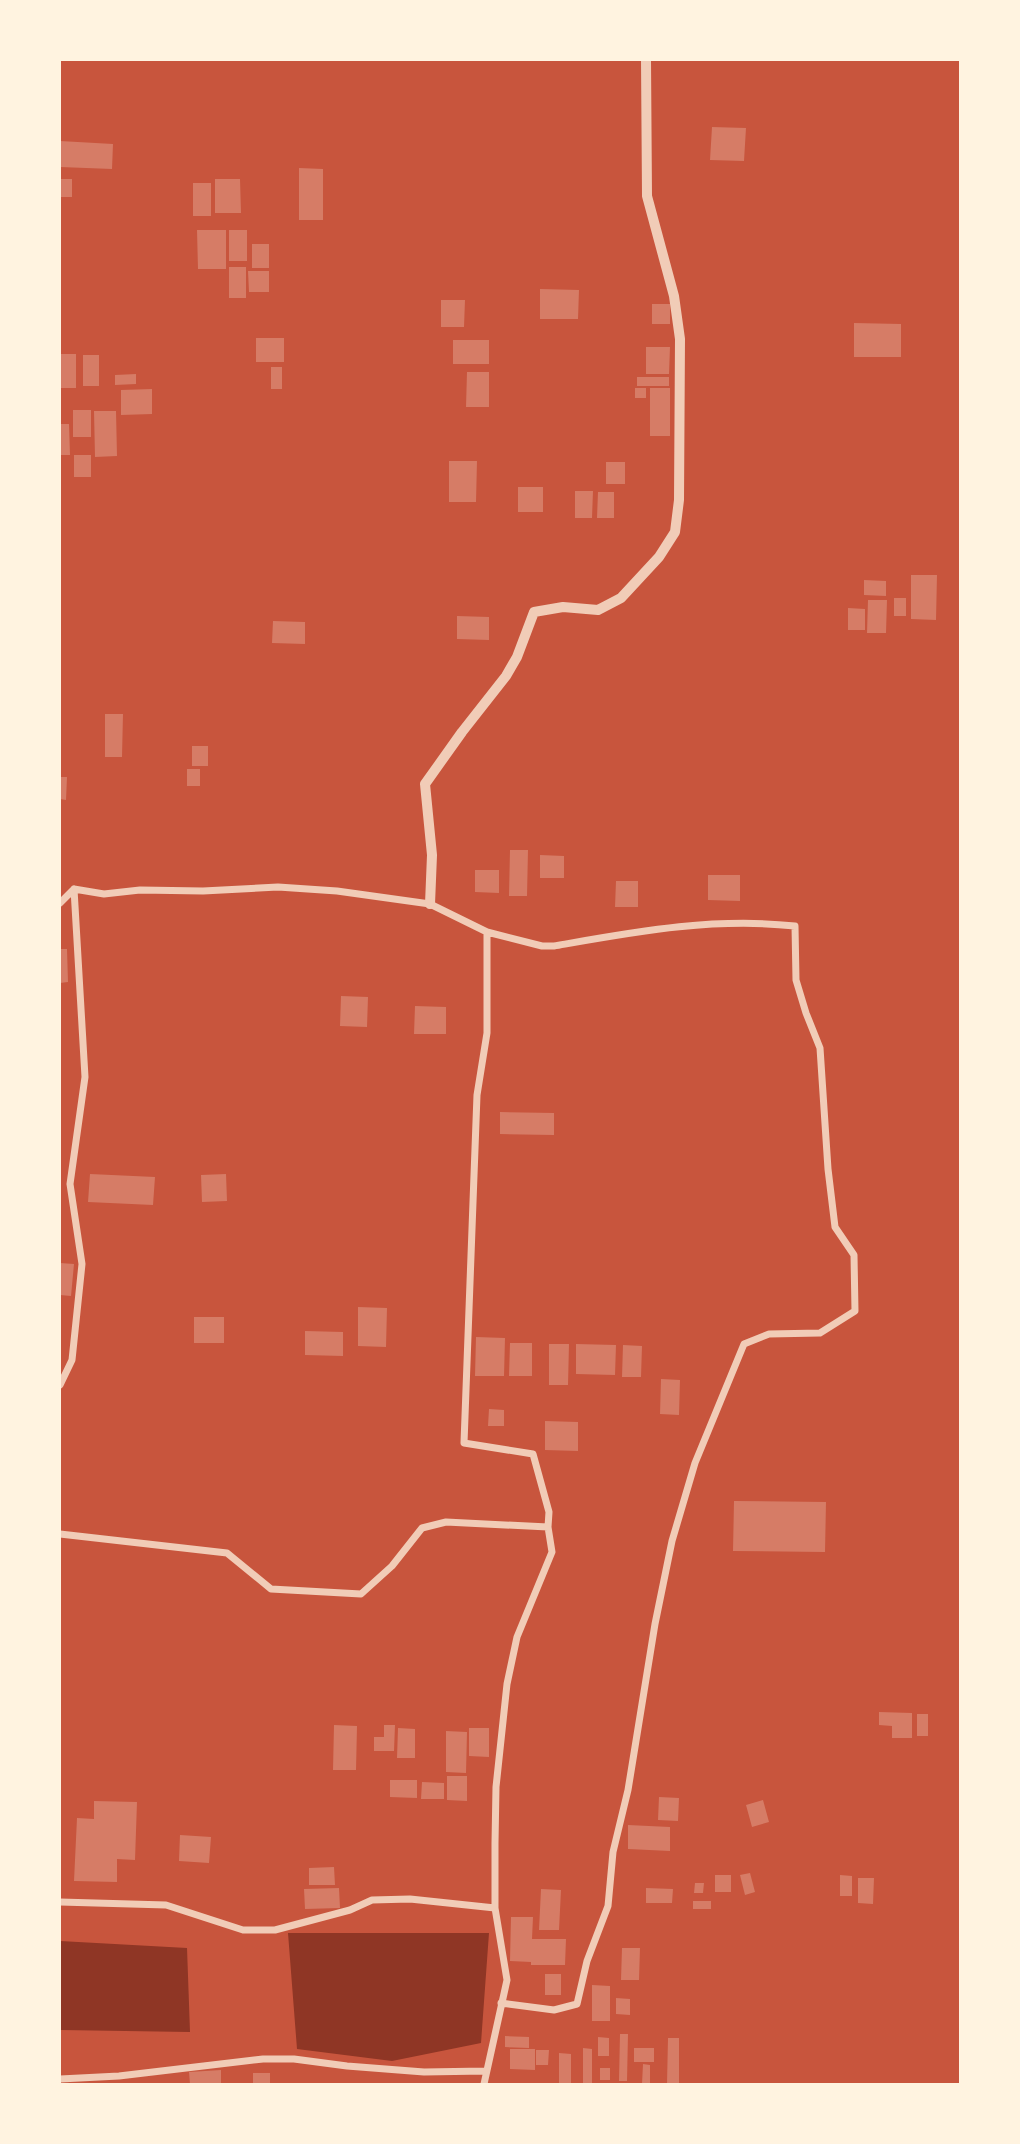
<svg xmlns="http://www.w3.org/2000/svg" width="1020" height="2144" font-family="Inter,sans-serif">
<style>
.water{fill:#8f3625}
.building{fill:#d67c66}
.lines{fill:none;stroke-linecap:round;stroke-linejoin:round}
.minor{stroke:#f1ccb7;stroke-width:7}
.tertiary{stroke:#f1ccb7;stroke-width:10}
</style>
<rect width="100%" height="100%" fill="#c8553d"/>
<path class="water" d="M288,1933H489L481,2043L392,2061L297,2049Z
M60,1941L187,1948L190,2032L60,2030Z"/>
<path class="building" d="M712,127L746,128L744,161L710,160Z
M60,141L113,144L112,169L60,167Z
M299,168L323,169V220H299Z
M60,179H72V197H60Z
M215,179H240L241,213H215Z
M193,183H211V216H193Z
M197,230H226V269H198Z
M229,230H247V261H229Z
M252,244H269V268H252Z
M229,267H246V298H229Z
M248,271H269V292H249Z
M540,289L579,290L578,319H540Z
M441,300H465L464,327H441Z
M652,304H670V324H652Z
M854,323L901,324V357H854Z
M256,338H284V362H256Z
M453,340H489V364H453Z
M646,347H670L669,374H646Z
M60,354H76V388H60Z
M83,355H99V386H83Z
M271,367H282V389H271Z
M467,372H489V407H466Z
M136,374V384L115,385V375Z
M637,377H669V386H637Z
M635,388H646V398H635Z
M650,388H670V436H650Z
M152,389V414L121,415V390Z
M73,410H91V437H73Z
M94,411H116L117,456L95,457Z
M60,424H69L70,455H60Z
M74,455H91V477H74Z
M449,461H477L476,502H449Z
M606,462H625V484H606Z
M518,487H543V512H518Z
M575,491H593L592,518H575Z
M598,492H614V518H597Z
M911,575H937L936,620L911,619Z
M864,580L886,581V596L864,595Z
M894,598H906V616H894Z
M868,600H887L886,633H867Z
M848,608L865,609V630H848Z
M457,616L489,617V640L457,639Z
M273,621L305,622V644L272,643Z
M105,714H123L122,757H105Z
M192,746H208V766H192Z
M187,769H200V786H187Z
M60,777H67L66,800L60,799Z
M510,850H528L527,896H509Z
M540,855L564,856V878H540Z
M475,870H499V893L475,892Z
M708,875H740V901L708,900Z
M616,881H638V907H615Z
M60,949H67L68,982L60,983Z
M341,996L368,997L367,1027L340,1026Z
M415,1006L446,1007V1034H414Z
M500,1112L554,1113V1135L500,1134Z
M90,1174L155,1177L153,1205L88,1202Z
M226,1174L227,1201L202,1202L201,1175Z
M60,1263L74,1264L71,1296L60,1295Z
M358,1307L387,1308L386,1347L358,1346Z
M194,1317H224V1343H194Z
M305,1331L343,1332V1356L305,1355Z
M476,1337L505,1338L504,1376H475Z
M510,1343H532V1376H509Z
M549,1344H569L568,1385H549Z
M576,1344L616,1345L615,1375L576,1374Z
M623,1345L642,1346L641,1377H622Z
M661,1379L680,1380L679,1415L660,1414Z
M489,1409L504,1410V1426H488Z
M545,1421L578,1422V1451L545,1450Z
M734,1501L826,1502L825,1552L733,1551Z
M879,1712L912,1713V1738H892V1726L879,1725Z
M917,1714H928V1736H917Z
M334,1725L357,1726L356,1770H333Z
M384,1725H395L394,1751H374V1737H384Z
M398,1728L415,1729V1758H397Z
M469,1728H489V1757L469,1756Z
M446,1731L467,1732L466,1773L446,1772Z
M447,1776H467V1801L447,1800Z
M390,1780H417V1798L390,1797Z
M422,1782L444,1783V1799H421Z
M659,1797L679,1798L678,1821L658,1820Z
M763,1800L769,1822L752,1827L746,1805Z
M94,1801L137,1802L135,1860L117,1859V1882L74,1881L77,1818L94,1819Z
M628,1825L670,1827V1851L628,1849Z
M180,1835L211,1837L209,1863L179,1861Z
M334,1867L335,1885H309V1868Z
M750,1873L755,1892L745,1895L740,1875Z
M715,1875H731V1892H715Z
M840,1875L852,1876V1896H840Z
M858,1878H874L873,1904L858,1903Z
M695,1883H704L703,1893H694Z
M339,1888L340,1908L305,1909L304,1889Z
M646,1888L673,1889L672,1903H646Z
M541,1889L561,1890L559,1930H539Z
M693,1901H711V1909H693Z
M511,1917H533L532,1939H566L565,1965H531V1962L510,1961Z
M622,1948H640L639,1980H621Z
M545,1974H561V1995H545Z
M592,1985L610,1986V2021H592Z
M616,1998L630,1999V2015L616,2014Z
M620,2034H628L627,2081H619Z
M505,2036L529,2037V2048L505,2047Z
M598,2037L609,2038V2056H598Z
M668,2038H679V2084H667Z
M583,2048L592,2049V2084H583Z
M634,2048H654V2062H634Z
M510,2049H535V2070L510,2069Z
M536,2050H549L548,2065H536Z
M559,2053L571,2054V2083H559Z
M643,2064L650,2065V2084H642Z
M600,2068H610V2080H600Z
M221,2070V2084H190L189,2072Z
M253,2073H270V2084H253Z"/>
<g class="lines">
<path class="minor" d="M60,903L74,889
M487,932V1033L477,1095L464,1443L533,1454L549,1512L548,1527
M60,1385L72,1360L82,1264L70,1184L85,1077L74,889L104,894L140,890L203,891L278,887L337,891L430,904L487,932L542,946H554C634,932 713,917 795,926L796,980L806,1013L820,1048L828,1169L835,1227L854,1255L855,1311L820,1333L769,1334L744,1344L695,1463L672,1541L655,1624L628,1790L613,1852L608,1906L587,1961L577,2004L554,2010L501,2003
M60,1534L227,1553L271,1589L361,1594L392,1566L422,1528L446,1522L548,1527L552,1552L517,1637L507,1684L496,1787L495,1843V1908L507,1980L484,2084
M60,1902L166,1905L243,1930H275L350,1910L372,1900L410,1899L495,1908
M60,2079L119,2076L263,2059H294L347,2066L424,2072L485,2071"/>
<path class="tertiary" d="M430,904L432,855L425,784L462,732L506,676L517,657L534,612L563,607L598,610L621,598L659,557L675,532L679,500L680,339L674,296L647,196L646,60"/>
</g>
<rect width="1020" height="2144" fill="none" stroke="#fff3e0" stroke-width="122"/>
</svg>
